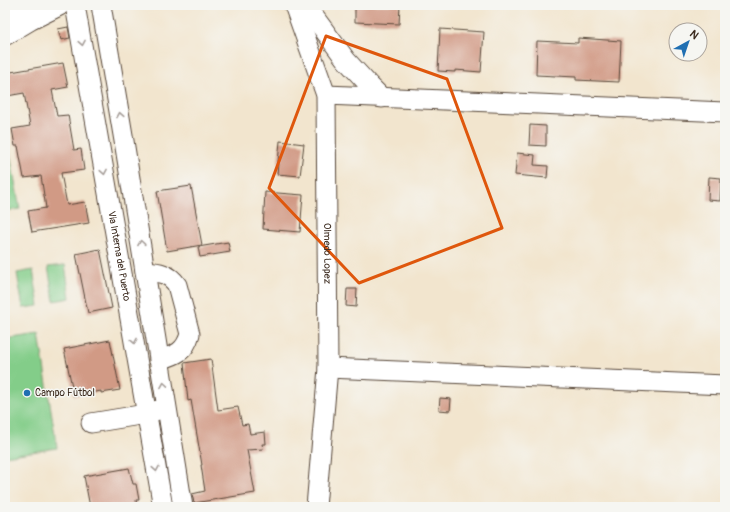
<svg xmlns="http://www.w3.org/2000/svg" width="730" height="512" font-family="Pangolin,sans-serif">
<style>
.green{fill:#83cd89;stroke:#5f7c54}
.building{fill:#d19a85}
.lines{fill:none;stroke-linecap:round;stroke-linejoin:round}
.minor-casing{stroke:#564638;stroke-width:21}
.major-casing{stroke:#564638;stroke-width:24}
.minor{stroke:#fff;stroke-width:19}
.major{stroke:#fff;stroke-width:22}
.oneway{stroke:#a79f9a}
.marked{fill:none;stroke:#df570d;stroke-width:3;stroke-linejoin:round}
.poi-dot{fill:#1f6fb2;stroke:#f6f6f2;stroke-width:1.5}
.labels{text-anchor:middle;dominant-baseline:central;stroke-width:3;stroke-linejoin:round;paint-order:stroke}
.street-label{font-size:10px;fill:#3b2a1e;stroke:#f6f6f2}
.poi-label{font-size:10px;fill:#3b2a1e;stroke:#f6f6f2;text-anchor:start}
</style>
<rect width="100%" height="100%" fill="#f6f6f2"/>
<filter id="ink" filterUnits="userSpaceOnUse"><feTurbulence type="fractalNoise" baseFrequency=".025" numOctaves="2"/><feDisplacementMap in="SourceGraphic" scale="8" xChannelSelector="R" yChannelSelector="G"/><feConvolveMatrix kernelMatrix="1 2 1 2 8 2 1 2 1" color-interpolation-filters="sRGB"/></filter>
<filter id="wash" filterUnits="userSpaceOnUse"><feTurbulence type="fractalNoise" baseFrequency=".012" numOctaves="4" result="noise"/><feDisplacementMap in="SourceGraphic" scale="16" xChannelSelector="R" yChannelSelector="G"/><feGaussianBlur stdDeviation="0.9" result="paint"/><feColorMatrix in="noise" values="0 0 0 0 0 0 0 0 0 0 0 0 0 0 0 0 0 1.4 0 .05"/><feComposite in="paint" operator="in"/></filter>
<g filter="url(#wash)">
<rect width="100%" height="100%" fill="#f2e5ce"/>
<path class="green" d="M5,127L20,209L5,211Z
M65,265L70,298L54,301L48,267Z
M33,270L39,306L23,308L17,273Z
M39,334L57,448L5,456V339Z"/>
<g id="blocks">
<path class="building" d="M355,5H400L399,24L355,22Z
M68,27L70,38L61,40L58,29Z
M440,29L484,32L481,72L455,70V72L438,71Z
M578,38L621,41L619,82L576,80V77L536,75L537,41L578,43Z
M63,63L68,87L52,90L57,116L68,115L74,150L81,149L84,170L61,173L67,205L85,202L89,223L32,232L28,211L46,208L41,176L24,178L18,146H15L12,129L30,126L24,93L7,96L5,84V73Z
M530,125L546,126V146L529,145Z
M280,141L304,144L300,176L277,174Z
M517,153L535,155L534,165L548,166L547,178L515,175Z
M709,177L721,178L720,201L708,200Z
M191,186L202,245L167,251L157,191Z
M265,192L303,195L300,232L263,229Z
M228,242L230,252L200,257L198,247Z
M100,249L112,308L88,313L76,254Z
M347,289H357L356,307L346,306Z
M110,340L120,390L101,393V391L74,396L64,349Z
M211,359L218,410L238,407L242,425L248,424L250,434L265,432L266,444H262L263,449L247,450L255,493L194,503L192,494L205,491L201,465H202L191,400L188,401L184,363Z
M440,398L451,399L450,411L439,410Z
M129,468L133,484H136L139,500H136L137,507H90L84,476Z"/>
</g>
</g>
<g filter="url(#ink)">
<use href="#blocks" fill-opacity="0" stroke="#564638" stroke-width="1"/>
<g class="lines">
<defs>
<g id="minor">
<path id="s1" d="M75,5L163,507"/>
<path d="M101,5L124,141L183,507"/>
<path id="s2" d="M294,5L326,95L328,368L316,507"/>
<path d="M296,5L306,9L315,18L346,60L370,86L382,98"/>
<path d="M326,95L725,112"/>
<path d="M145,271C158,272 169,273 177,285L190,334C185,352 176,355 159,360"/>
<path d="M328,368L725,385"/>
<path d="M91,423L146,414L158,410"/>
</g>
<path id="major" d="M5,14L20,5
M5,34L30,19L58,5"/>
</defs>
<use href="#minor" class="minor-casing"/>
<use href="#major" class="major-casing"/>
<use href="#minor" class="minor"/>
<use href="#major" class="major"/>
</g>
<defs><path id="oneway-chevron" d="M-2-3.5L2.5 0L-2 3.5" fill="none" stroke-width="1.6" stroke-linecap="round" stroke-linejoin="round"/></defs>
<g class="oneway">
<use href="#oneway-chevron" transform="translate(82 43) rotate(80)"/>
<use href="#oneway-chevron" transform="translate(120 115) rotate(-100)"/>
<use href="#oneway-chevron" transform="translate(104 172) rotate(80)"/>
<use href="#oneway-chevron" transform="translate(141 243) rotate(-99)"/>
<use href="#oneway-chevron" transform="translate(134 341) rotate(80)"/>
<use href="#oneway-chevron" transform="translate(164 385) rotate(-99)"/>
<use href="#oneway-chevron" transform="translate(156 469) rotate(80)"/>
</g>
</g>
<path class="marked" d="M326,36L447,79L502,228L359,283L269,188Z"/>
<circle class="poi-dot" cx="27" cy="393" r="4"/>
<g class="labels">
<g class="street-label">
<text stroke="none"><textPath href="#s2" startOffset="254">Olmedo Lopez</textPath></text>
<text stroke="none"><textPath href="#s1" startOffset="255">Via Interna del Puerto</textPath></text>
</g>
<g class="poi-label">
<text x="35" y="393">Campo Fútbol</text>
</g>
</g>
<rect width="730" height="512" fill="none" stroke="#f6f6f2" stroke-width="20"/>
<g transform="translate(688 42) rotate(40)"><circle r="19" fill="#f6f6f2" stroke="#aba49d"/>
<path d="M0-3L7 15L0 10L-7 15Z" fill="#1f6fb2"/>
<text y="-6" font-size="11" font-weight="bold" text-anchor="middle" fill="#3b2a1e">N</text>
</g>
</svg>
